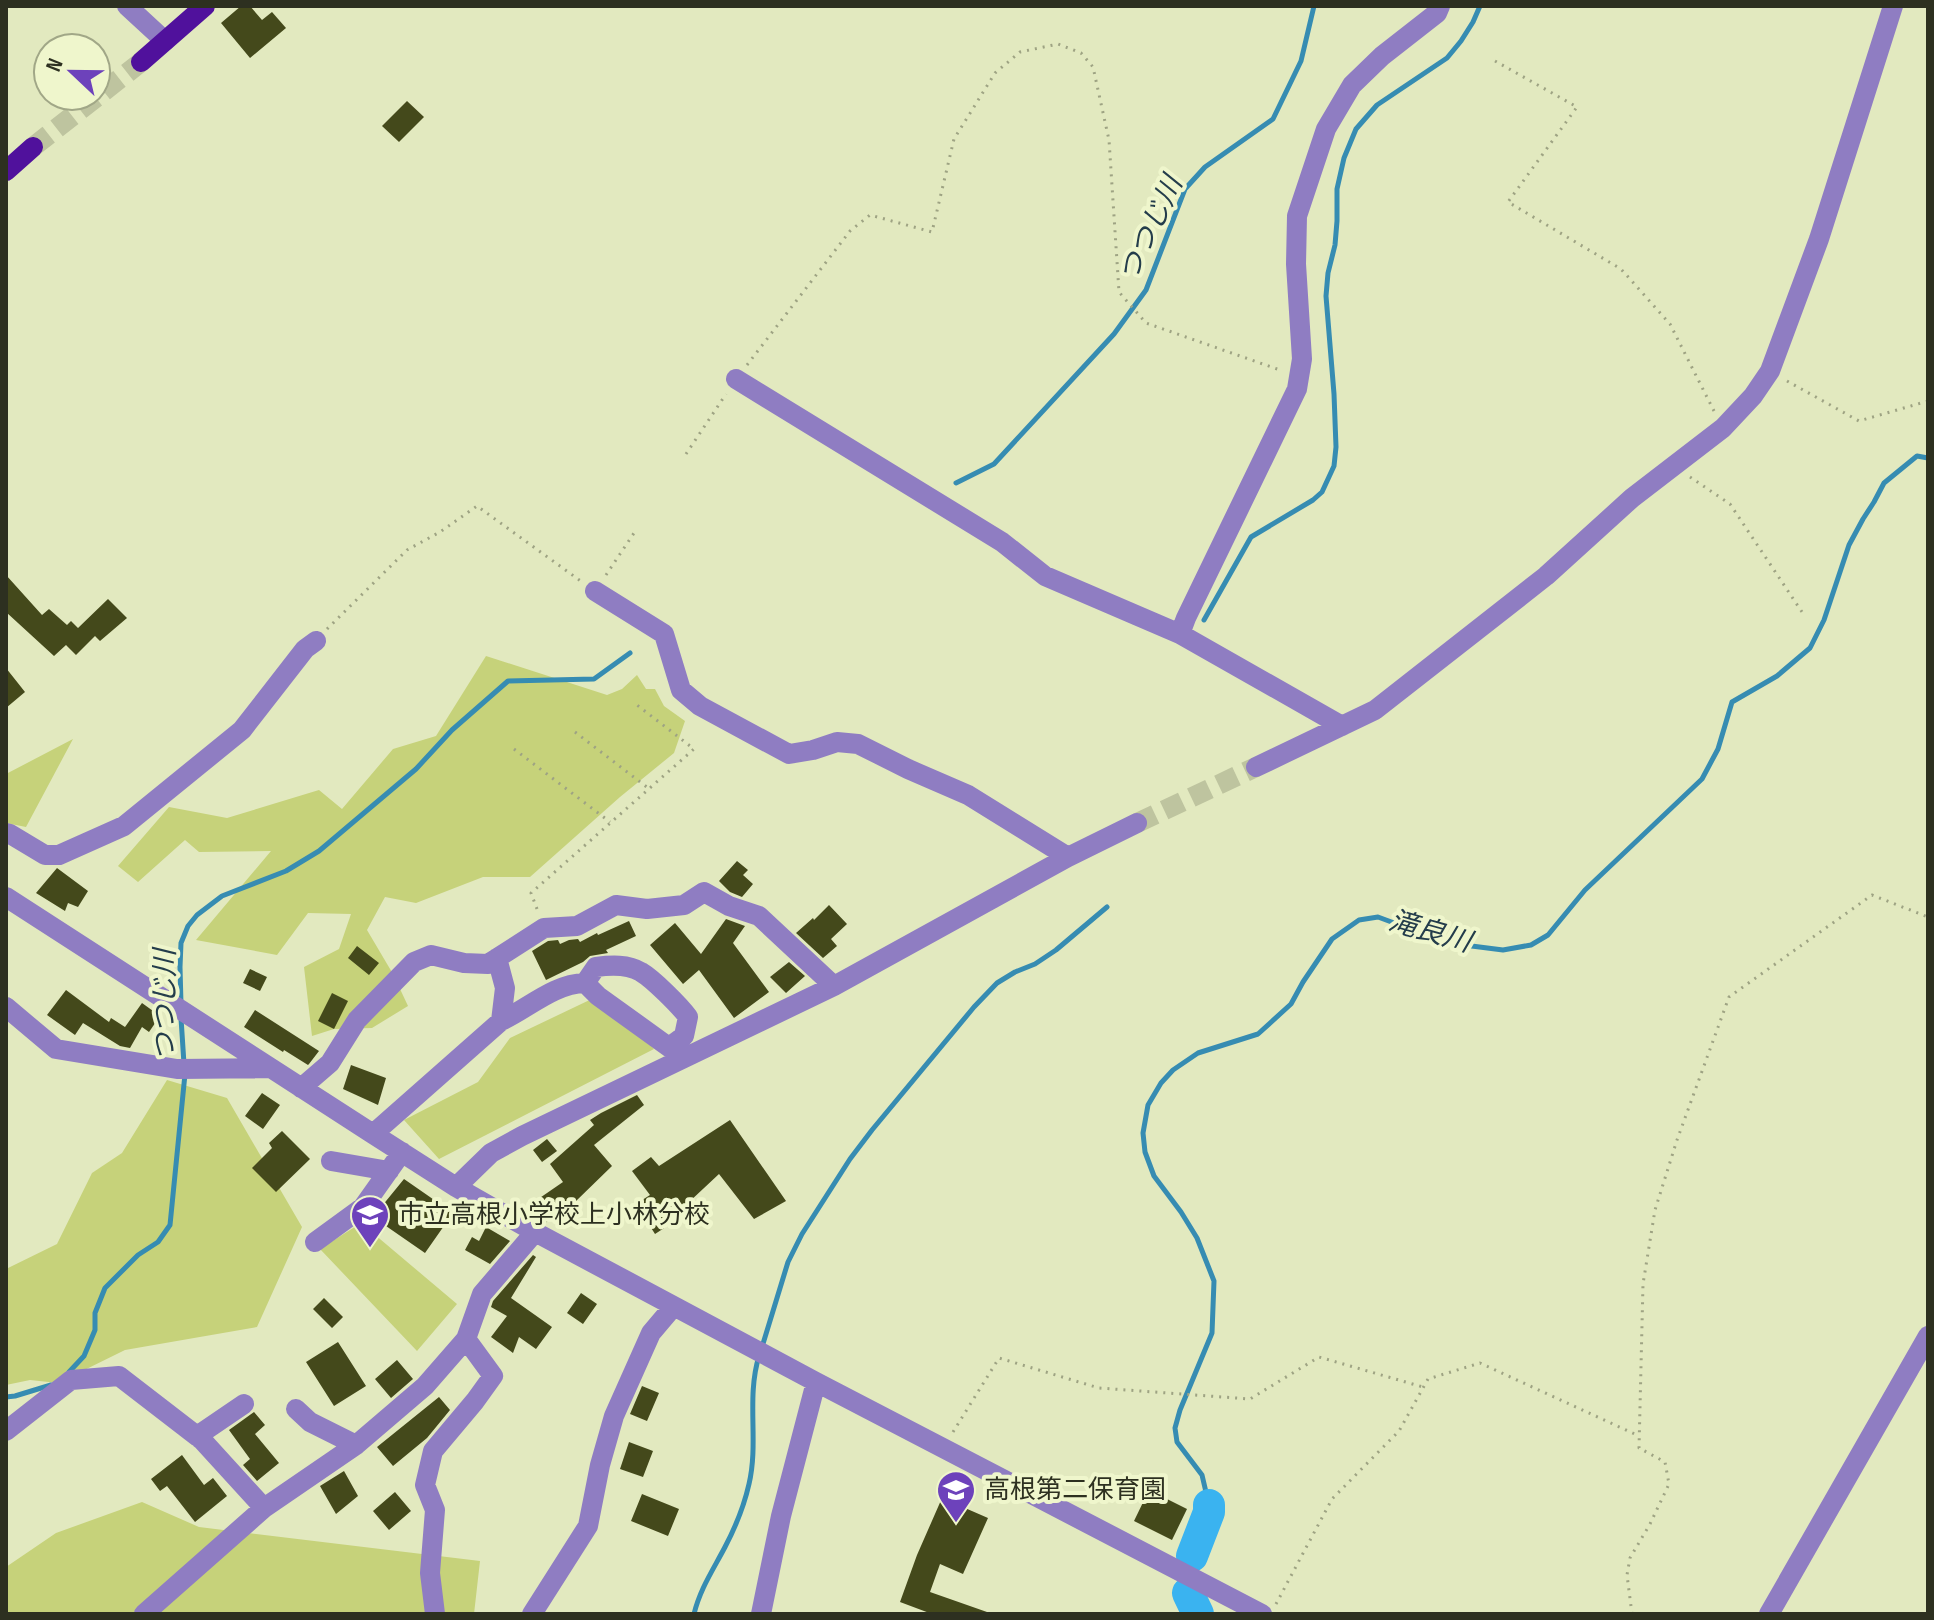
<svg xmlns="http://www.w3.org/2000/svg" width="1934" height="1620" font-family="'Sofia Sans Condensed','Noto Sans JP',sans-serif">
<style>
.green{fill:#c6d27a}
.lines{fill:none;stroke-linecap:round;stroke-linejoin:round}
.stream{stroke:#368cb2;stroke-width:5}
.river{stroke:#3ab3f0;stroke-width:32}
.building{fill:#44491b}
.minor-tunnel{stroke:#bec49f;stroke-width:20;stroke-dasharray:20 10;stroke-linecap:butt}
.major-tunnel{stroke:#bec49f;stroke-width:20;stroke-dasharray:20 10;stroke-linecap:butt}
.path{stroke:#9ea383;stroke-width:3;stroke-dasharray:2 6;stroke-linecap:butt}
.minor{stroke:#8f7dc2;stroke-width:20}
.major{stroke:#50119c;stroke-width:20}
.labels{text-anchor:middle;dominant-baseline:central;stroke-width:8;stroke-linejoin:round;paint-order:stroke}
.poi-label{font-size:26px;fill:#2d3020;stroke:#eff6cc;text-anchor:start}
.water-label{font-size:28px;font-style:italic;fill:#243d4b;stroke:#eff6cc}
</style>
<rect width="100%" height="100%" fill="#e2e9bf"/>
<path class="green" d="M486,656L607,695L622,689L637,675L646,689H655L664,706L685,721L674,753L620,797L530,877H483L416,903L385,897L367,930L393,974L408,1006L372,1028L334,1029L312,1036L304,967L339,949L351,914L308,913L277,955L196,940L271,851L199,852L185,840L138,882L118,866L169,807L227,818L319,790L342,809L393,749L436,736Z
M73,739L26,827L6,823V774Z
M598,996L618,1007L654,1049L439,1159L404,1120L478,1082L510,1038Z
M167,1080L227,1098L302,1227L257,1327L125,1350L58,1383L30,1380L6,1385V1269L57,1244L92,1173L122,1153Z
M361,1223L457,1304L417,1351L320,1249Z
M142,1502L199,1527L480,1561L474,1614H6V1567L56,1533Z"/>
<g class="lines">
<path class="stream" d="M956,483L994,464L1114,334L1146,290L1185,189L1205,167L1273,119L1301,61L1314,6
M1204,620L1251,537L1313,500L1322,492L1334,466L1336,447L1334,394L1326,296L1328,273L1335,245L1337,221V189L1344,158L1356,129L1377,105L1447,58L1461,41L1473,22L1480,6
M181,1004L180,967L181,943L188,926L197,915L222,896L286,871L319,851L416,769L452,730L508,681L594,679L630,653
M181,1018L184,1064
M762,1347L788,1262L802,1234L850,1159L872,1130L974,1007L997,983L1015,972L1035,964L1056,950L1107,907
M69,1372L84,1356L95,1330V1313L105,1288L138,1255L158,1242L170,1225L185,1074
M6,1397L15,1396L51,1385
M1209,1505L1202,1475L1177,1442L1175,1428L1180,1410L1212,1333L1214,1281L1197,1238L1181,1212L1154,1176L1145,1152L1143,1133L1148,1105L1161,1083L1173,1070L1198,1053L1258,1034L1291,1004L1303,982L1332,939L1359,920L1378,917L1448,943L1503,950L1531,945L1548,935L1585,890L1702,779L1718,749L1732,702L1777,676L1810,648L1824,620L1849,545L1863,519L1874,502L1884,483L1917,456L1928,458
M694,1614C700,1589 713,1570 725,1547C735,1528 744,1506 749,1484C759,1442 746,1398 759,1356"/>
<path class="river" d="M1192,1556L1209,1512V1505
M1188,1593L1198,1614"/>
</g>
<path class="building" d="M241,6H250L262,20L272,12L286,28L250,58L221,23Z
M407,101L424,117L399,142L382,126Z
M6,575L42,615L49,609L67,625L71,621L78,628L108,599L127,618L100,641L95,636L76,655L66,645L54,656L6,612Z
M6,668L25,692L6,708Z
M737,861L748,870L743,875L753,884L742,897L730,892L719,881Z
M57,868L88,891L78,907L68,903L65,911L36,893Z
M829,905L847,924L831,939L837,946L823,958L796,933L813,918L814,920Z
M726,919L745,926L733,943L769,992L734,1018L699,970L683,984L650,945L675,923L701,954Z
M629,921L636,936L606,950L608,953L590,956L583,962L546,980L532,951L548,941L558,940L560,944L569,940L578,939L580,942L597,933L598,935Z
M357,946L379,963L369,975L348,958Z
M789,962L805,976L786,993L770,977Z
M250,969L267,977L260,991L243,983Z
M66,990L109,1022L111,1018L125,1027L142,1003L160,1016L149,1032L142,1027L130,1048L120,1046L83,1023L75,1035L47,1015Z
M332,993L348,1001L334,1029L318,1021Z
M255,1010L319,1051L309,1064L308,1065L284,1050L283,1052L244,1027Z
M351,1065L386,1078L378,1105L343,1089Z
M262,1093L280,1105L263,1129L245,1116Z
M637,1095L644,1105L594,1145L612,1166L575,1202L545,1223L543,1222L531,1204L563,1182L550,1164L594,1125L590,1120L601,1113Z
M730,1120L786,1201L754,1219L719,1174L673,1217L675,1221L655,1234L636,1204L650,1195L632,1171L651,1157L659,1166Z
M282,1131L310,1159L276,1192L252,1168L272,1148L269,1143Z
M547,1139L557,1151L542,1162L533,1150Z
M404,1179L453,1213L425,1253L373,1217Z
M486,1227L510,1241L490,1264L465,1250L472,1237L479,1241Z
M533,1255L536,1257L511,1298L552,1327L536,1349L519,1337L513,1353L491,1337L507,1316L491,1307L493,1301Z
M581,1293L597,1304L583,1324L567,1313Z
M324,1298L343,1317L332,1328L313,1309Z
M338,1342L366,1386L334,1406L306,1362Z
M397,1360L413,1379L391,1398L375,1379Z
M642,1386L659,1393L647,1421L630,1414Z
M439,1397L450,1410L427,1438L393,1466L377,1447Z
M254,1412L265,1425L255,1434L279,1463L257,1481L243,1465L250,1459L229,1430Z
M629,1442L653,1451L643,1477L620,1469Z
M182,1455L204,1485L213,1478L227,1496L195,1522L167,1486L160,1491L151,1479Z
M344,1471L358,1496L336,1514L320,1486Z
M1149,1490L1187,1509L1172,1540L1134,1521Z
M395,1492L411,1511L389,1530L373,1511Z
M642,1494L679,1509L668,1536L631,1521Z
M942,1498L988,1518L963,1574L940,1564L930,1592L987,1612L986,1614H932L900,1602L917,1555Z"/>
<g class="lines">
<path class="minor-tunnel" d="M1137,823L1256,767"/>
<path class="major-tunnel" d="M33,147L141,62"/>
<path class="path" d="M1495,61L1577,107L1508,202L1621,269L1670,324L1714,411
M747,365L850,231L870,215L932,232L954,139L995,73L1020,52L1058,44L1081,53L1093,67L1109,140L1119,292L1146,323L1280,370
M1787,381L1859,421L1928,401
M686,454L726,394
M1690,477L1730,504L1802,612
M606,575L636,530
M327,629L407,550L440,532L477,506L582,582
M575,732L648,788
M514,749L610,822
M537,909L531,893L694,749L637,705
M953,1432L999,1358L1099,1388L1250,1399L1319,1357L1423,1387
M1276,1604L1332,1499L1399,1431L1428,1379L1480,1363L1639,1436
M1632,1614L1627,1575L1630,1558L1650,1524L1669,1484L1665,1462L1639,1448L1643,1284L1655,1210L1677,1140L1729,997L1872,895L1928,917"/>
<path class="minor" d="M127,6L165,41
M736,379L1002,542L1045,576L1180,634L1342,726
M595,591L664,634L681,690L700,706L789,754L813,750L837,742L858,744L908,769L968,795L1068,857
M1180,634L1186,618L1297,389L1302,359L1296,264L1297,216L1326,129L1352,85L1382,56L1437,13L1440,6
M1256,767L1375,710L1546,576L1632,498L1723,428L1753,396L1770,371L1819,239L1893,6
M6,833L10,834L45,855H59L124,826L242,730L305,649L316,641
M6,897L373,1134L456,1187L535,1232L816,1382L1262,1614
M585,983L596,967C611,965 628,964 641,972C653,979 680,1006 688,1017L684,1036L669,1047
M6,1007L56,1049L177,1069L268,1068
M501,1021C529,1008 553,984 585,983L598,996L684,1058
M301,1088L330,1063L357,1020L414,962L431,955L464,963L488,964L544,928L577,926L616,905L647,909L684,905L704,892L729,906L759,916L834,986
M373,1134L501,1021L505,988L497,958
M331,1161L389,1171
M456,1187L491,1153L522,1136L834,986L1068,857L1137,823
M315,1242L363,1207L402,1152
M296,1409L310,1422L356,1445
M6,1431L71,1380L119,1376L202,1440L264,1508
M197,1436L244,1404
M144,1614L264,1508L356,1445L425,1386L466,1339L482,1294L535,1232
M435,1614L430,1573L435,1510L425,1485L433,1451L475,1401L493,1376L466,1339
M532,1614L588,1526L600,1465L614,1416L651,1333L673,1307
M761,1614L781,1516L816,1382
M1769,1614L1928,1336"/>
<path class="major" d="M141,62L205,6
M6,171L33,147"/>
</g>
<defs>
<symbol id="school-pin" viewBox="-11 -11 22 30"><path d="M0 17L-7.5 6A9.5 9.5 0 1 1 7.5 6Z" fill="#6d42bb" stroke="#eff6cc"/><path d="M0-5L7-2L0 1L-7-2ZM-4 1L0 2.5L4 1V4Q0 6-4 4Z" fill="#fff"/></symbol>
</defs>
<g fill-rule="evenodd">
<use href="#school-pin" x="348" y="1193" width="44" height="60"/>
<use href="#school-pin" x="934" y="1468" width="44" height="60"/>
</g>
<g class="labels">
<g class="poi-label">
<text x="398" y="1215">市立高根小学校上小林分校</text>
<text x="984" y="1490">高根第二保育園</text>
</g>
<g class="water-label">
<text transform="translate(1151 229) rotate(-65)">つつじ川</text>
<text transform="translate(1430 932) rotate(16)">滝良川</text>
<text transform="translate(165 1005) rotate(-90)">つつじ川</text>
</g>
</g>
<rect width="1934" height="1620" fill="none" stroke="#2d3020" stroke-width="16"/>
<g transform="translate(72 72) rotate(292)"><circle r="38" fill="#eff6cc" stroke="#a1a787" stroke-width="2"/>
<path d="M0-6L14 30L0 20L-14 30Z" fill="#6d42bb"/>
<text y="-12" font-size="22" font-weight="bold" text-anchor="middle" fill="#2d3020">N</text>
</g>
</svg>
